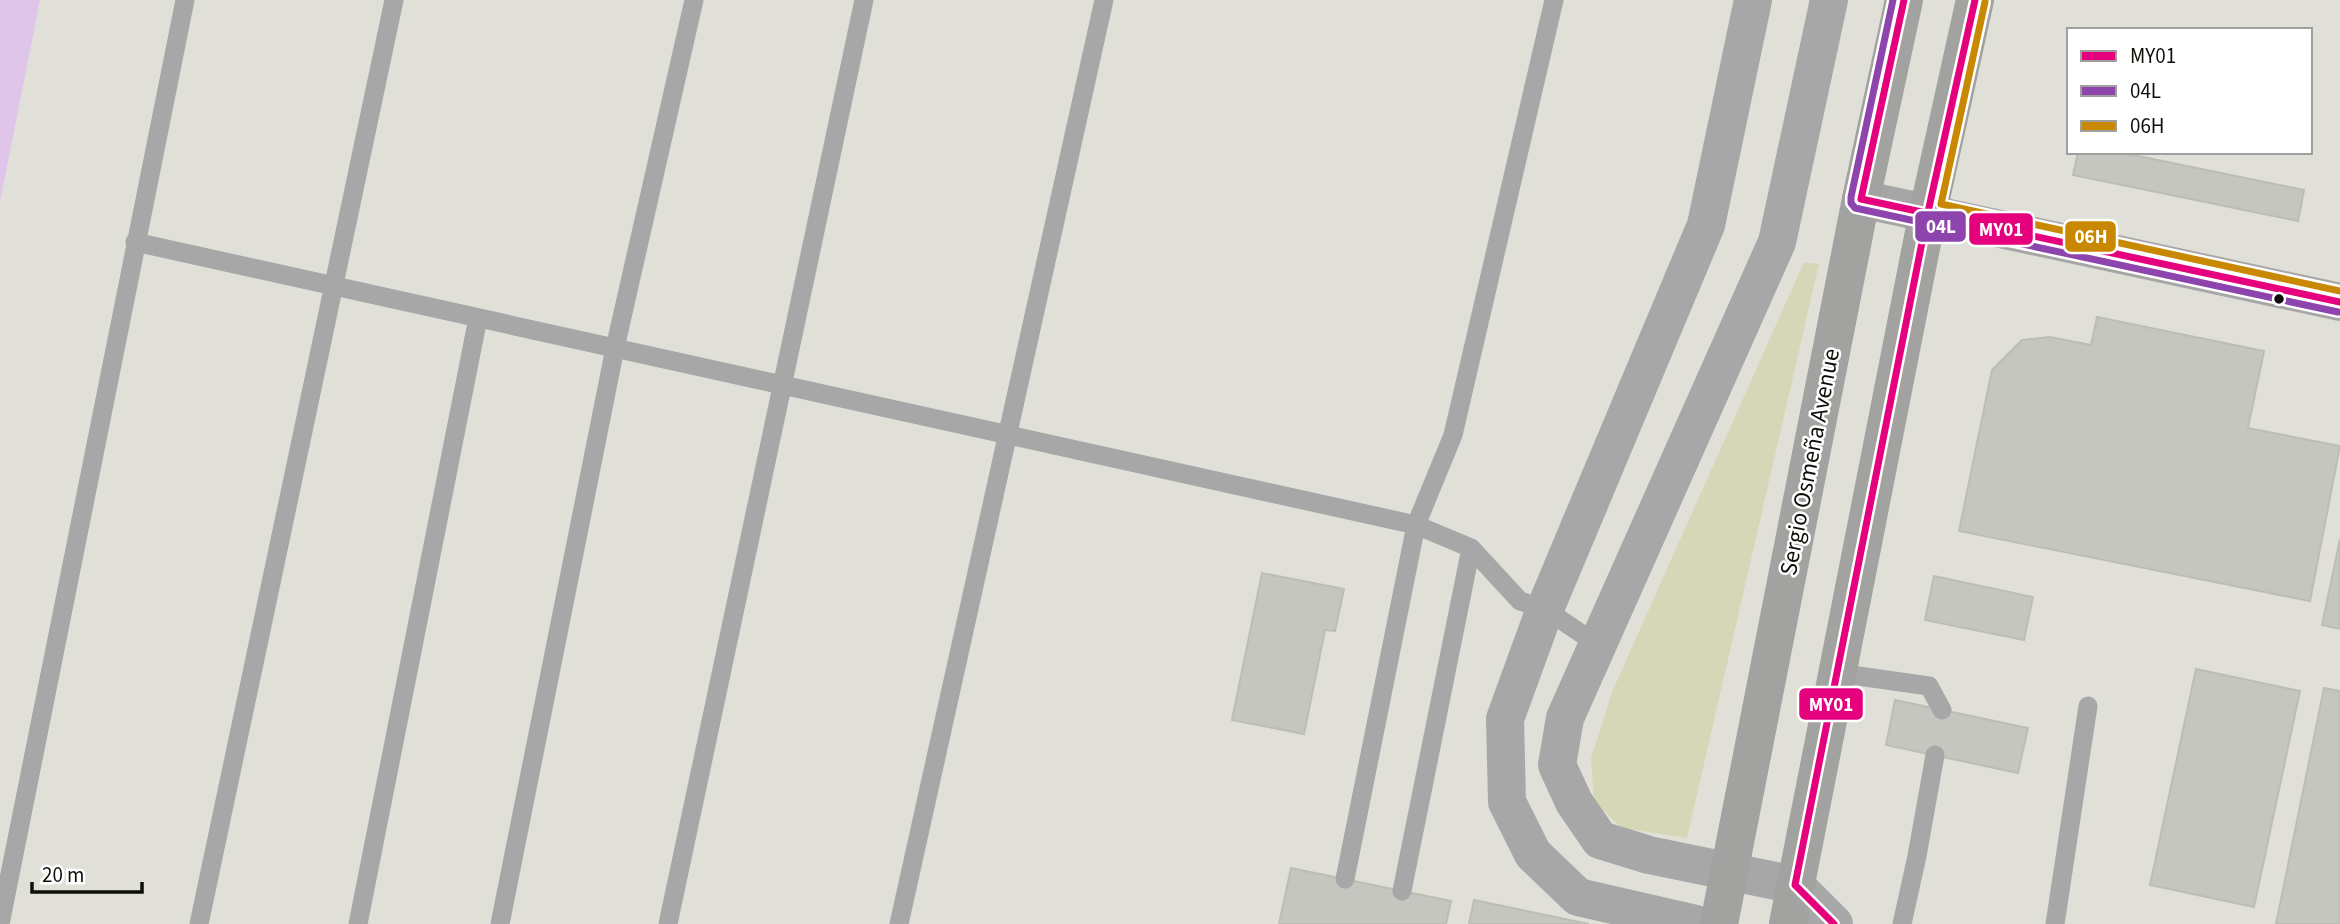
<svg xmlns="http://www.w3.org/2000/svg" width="2340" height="924" font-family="'Source Sans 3',sans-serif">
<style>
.green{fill:#d6d7b7}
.water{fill:#dfc5ea}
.building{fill:#c5c6bf;stroke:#bdbdb6;stroke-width:2}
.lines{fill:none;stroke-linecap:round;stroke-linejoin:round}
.service{stroke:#a8a7a8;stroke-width:19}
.minor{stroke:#a8a7a8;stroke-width:38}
.secondary{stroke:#a7a5a5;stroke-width:38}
.trunk{stroke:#a2a2a0;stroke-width:38}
.bus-1-casing{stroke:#fff;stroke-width:12}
.bus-2-casing{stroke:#fff;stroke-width:12}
.bus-3-casing{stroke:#fff;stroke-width:12}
.bus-1{stroke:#e5007d;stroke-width:7}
.bus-2{stroke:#8e44ad;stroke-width:7}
.bus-3{stroke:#c88802;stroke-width:7}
.bus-dot{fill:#0e0e09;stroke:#fff;stroke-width:2.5}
.labels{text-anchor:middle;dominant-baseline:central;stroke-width:5;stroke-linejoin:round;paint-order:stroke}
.street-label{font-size:24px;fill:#0e0e09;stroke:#fff}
.line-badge{stroke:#fff;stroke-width:2.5}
.badge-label{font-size:19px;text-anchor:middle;font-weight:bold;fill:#fff}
</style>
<rect width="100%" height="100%" fill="#e0e0d8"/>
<path class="green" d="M1804,262L1819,264L1687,838L1622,828L1594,802L1591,759L1612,692Z"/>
<path class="water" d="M0,0H40L0,202Z"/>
<path class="building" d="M2078,152H2119L2304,190L2298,221L2073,175Z
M2097,317L2264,351L2248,428L2340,446L2310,601L1959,531L1992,370L2022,340L2050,337L2091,345Z
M2340,539V629L2322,625Z
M1262,573L1344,589L1335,631L1325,630L1304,734L1232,720Z
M1934,576L2033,597L2024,640L1925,620Z
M2196,669L2300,691L2254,907L2150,885Z
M2324,688L2340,691V924H2276Z
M1895,700L2028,728L2018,773L1886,745Z
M1291,868L1451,901L1446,924H1279Z
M1474,900L1589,924H1469Z"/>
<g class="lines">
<path class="service" d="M135,242L1416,525L1471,548L1520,601L1545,609L1598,645
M1837,673L1929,686L1942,710
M1345,879L1416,525L1453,435L1554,0
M1402,891L1471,548
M0,924L185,0
M199,924L394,0
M358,924L478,318
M500,924L615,348L694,0
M668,924L864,0
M899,924L1104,0
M1902,924L1917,856L1935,755
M2055,924L2088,706"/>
<path class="minor" d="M1829,0L1777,242L1565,718L1557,765L1574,802L1600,840L1649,855L1795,885L1834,924
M1696,924L1578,897L1533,854L1507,802L1505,719L1545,609L1706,225L1753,0"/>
<path class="secondary" d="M1861,199L2340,302"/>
<path class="trunk" d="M1719,924L1861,199L1904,0
M1788,924L1928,212L1975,0"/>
<defs>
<path id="bus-1" d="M1904,0L1861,199L2340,302
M1834,924L1795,885L1928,212L1975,0"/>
<path id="bus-2" d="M1893,0L1851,197V203L1855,208L2338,312"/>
<path id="bus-3" d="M1985,2L1941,204L2340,291"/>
</defs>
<use href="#bus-1" class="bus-1-casing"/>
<use href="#bus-2" class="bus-2-casing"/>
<use href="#bus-3" class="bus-3-casing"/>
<use href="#bus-1" class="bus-1"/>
<use href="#bus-2" class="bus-2"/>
<use href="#bus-3" class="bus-3"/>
</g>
<circle class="bus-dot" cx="2279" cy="299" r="6"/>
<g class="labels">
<g class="street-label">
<text transform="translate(1810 462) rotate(-79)">Sergio Osmeña Avenue</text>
</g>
</g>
<g class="line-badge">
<rect x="1914" y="210" width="53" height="33" rx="7" fill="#8e44ad"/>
<rect x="1968" y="212" width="66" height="34" rx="7" fill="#e5007d"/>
<rect x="2064" y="220" width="53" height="33" rx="7" fill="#c88802"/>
<rect x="1798" y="687" width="66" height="34" rx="7" fill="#e5007d"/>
</g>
<g class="badge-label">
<text x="1941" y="233">04L</text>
<text x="2001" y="236">MY01</text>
<text x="2091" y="243">06H</text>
<text x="1831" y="711">MY01</text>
</g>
<rect x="2067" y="28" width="245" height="126" fill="#ffffff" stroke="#9f9f9d" stroke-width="2"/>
<rect x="2081" y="51" width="35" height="10" fill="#e5007d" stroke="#9f9f9d" stroke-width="2"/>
<text x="2130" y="63" font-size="21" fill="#0e0e09">MY01</text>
<rect x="2081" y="86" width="35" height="10" fill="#8e44ad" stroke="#9f9f9d" stroke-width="2"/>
<text x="2130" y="98" font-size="21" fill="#0e0e09">04L</text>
<rect x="2081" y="121" width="35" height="10" fill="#c88802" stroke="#9f9f9d" stroke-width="2"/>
<text x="2130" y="133" font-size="21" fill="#0e0e09">06H</text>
<path d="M32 882v10h110v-10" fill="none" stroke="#0e0e09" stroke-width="3.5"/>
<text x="42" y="882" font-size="21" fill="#0e0e09" stroke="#ffffff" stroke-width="5" paint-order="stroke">20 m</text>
</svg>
